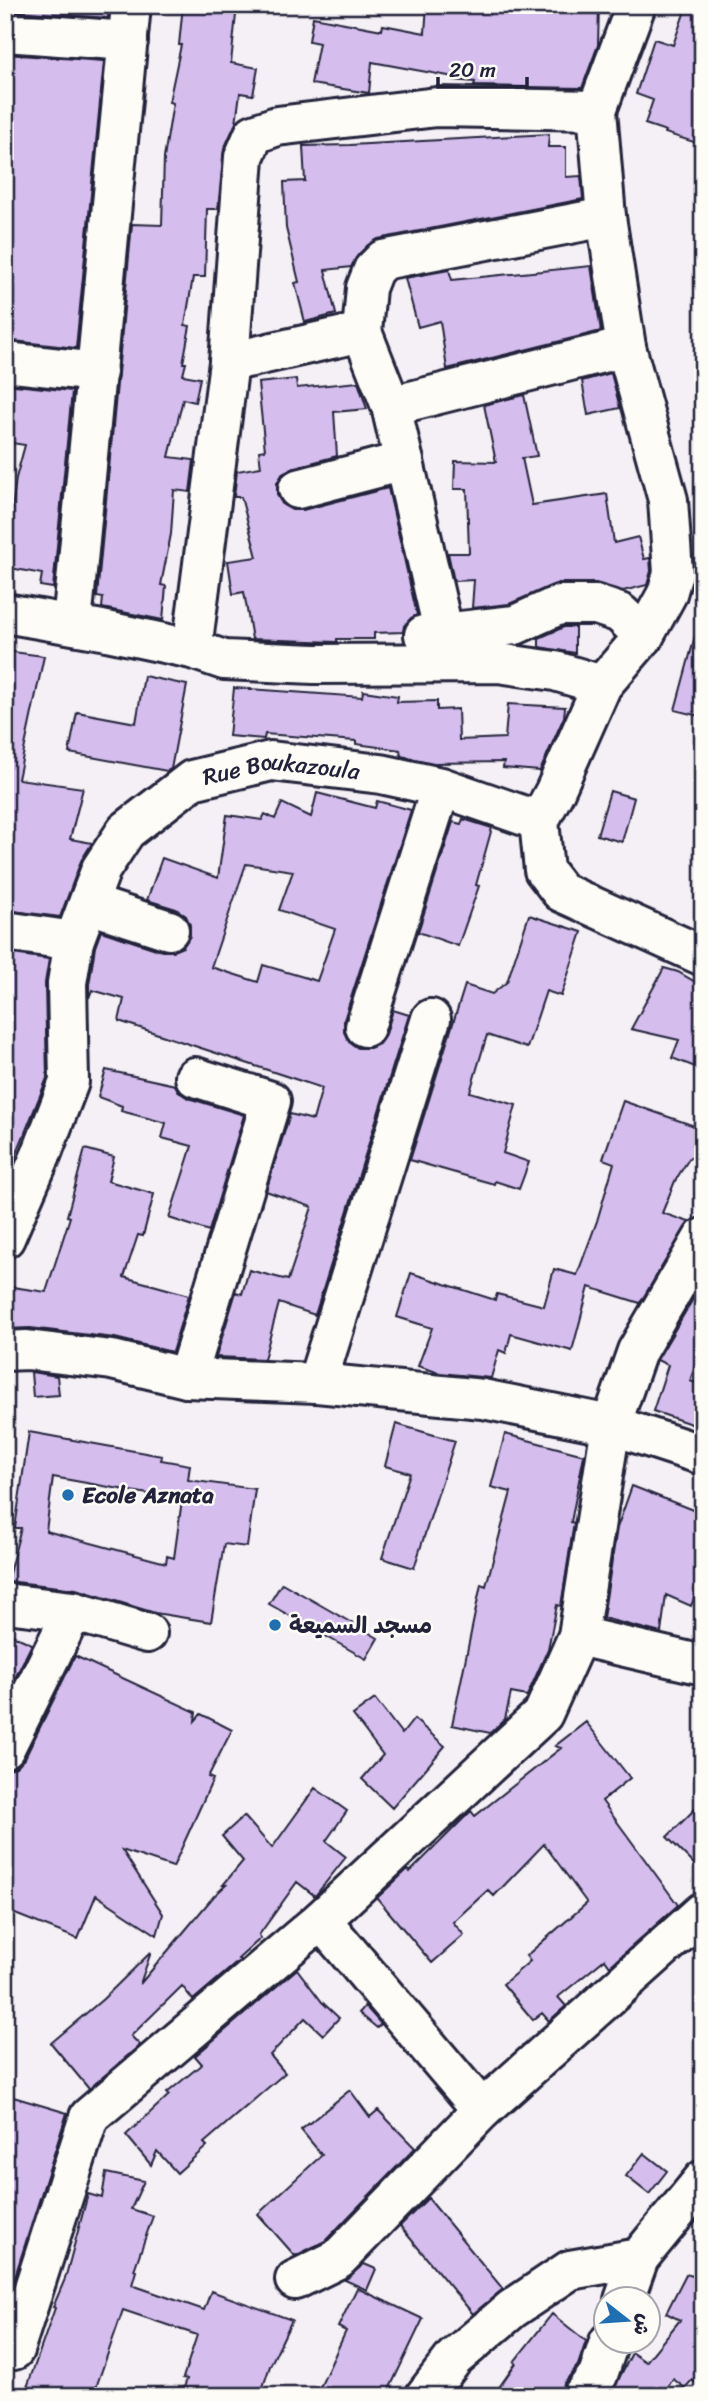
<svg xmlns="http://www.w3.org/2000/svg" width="708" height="2401" font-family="Sriracha,'Playpen Sans Arabic',sans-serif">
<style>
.building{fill:#d5beee;stroke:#22223b;stroke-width:2;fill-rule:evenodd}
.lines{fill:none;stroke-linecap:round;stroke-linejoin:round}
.minor-casing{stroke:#22223b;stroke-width:44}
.minor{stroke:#fdfcf7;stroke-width:38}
.poi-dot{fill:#1f6fb2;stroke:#fdfcf7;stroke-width:2.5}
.labels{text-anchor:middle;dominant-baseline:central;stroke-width:5;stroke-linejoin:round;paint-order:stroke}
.street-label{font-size:23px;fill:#22223b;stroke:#fdfcf7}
.poi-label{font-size:23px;font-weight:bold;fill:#22223b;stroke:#fdfcf7;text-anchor:start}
</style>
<rect width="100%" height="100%" fill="#f5f0f5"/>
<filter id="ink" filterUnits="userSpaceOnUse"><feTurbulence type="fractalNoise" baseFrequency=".0143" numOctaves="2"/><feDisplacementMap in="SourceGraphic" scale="14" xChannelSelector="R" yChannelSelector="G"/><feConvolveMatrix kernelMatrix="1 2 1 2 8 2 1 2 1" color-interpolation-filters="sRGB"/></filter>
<g filter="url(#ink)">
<path class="building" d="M5,5H109L108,18L5,10Z
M183,5H237L231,63L258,68L253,95L240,93L236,123L224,149L218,209H207L205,277H193L185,325L190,326L183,363H186L183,375L200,378L195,402L183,399L169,457L194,460L190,492L174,490L171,534L161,585L166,586L163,620L102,608L103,598L97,597L132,224L162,225L164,158L173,103L169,102L181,45H179Z
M427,5H599L598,45L582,88L474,86L475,82L453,80L454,77L372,62L369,93L311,84L319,43L309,41L313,17L382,30L383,25L425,33Z
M687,5H703V145L665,133L666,131L645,124L653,100L636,94L654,39L673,45Z
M5,54L104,61L76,348L5,340Z
M549,134L548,147H566V177L581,176L583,199L378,239L368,245L358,255L351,267L325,270L336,314L305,322L295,283L299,282L286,228L284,182L305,181L303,146L350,145Z
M591,266L601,331L447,369L440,321L418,327L405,278L449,270L452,280Z
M611,373L620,408L588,415L582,381Z
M296,379L297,388L358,382L367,409L334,412L337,456L292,468L283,473L277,483V495L283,505L292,510H303L388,488L417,615L411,618L404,626L403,632L374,633V639H337V642L252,639L244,592L233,594L228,561L257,557L241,497H234L237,471L261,467L259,451L265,450L258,383Z
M5,384L72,391L53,588L40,586L42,574L5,567L16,478L25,445L5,442Z
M524,395L537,456L522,458L532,505L607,494L614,543L638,537L644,559L650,558L651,571L647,585L623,591L596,583H558L509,604L472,608L474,580L454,581L448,553H469L467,489H454L455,461L496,462L484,405Z
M564,627H575V653L539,647V638Z
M695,636L703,637V717L675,710Z
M5,651L44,656L18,779L83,788L70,839L92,843L81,861L60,917L5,910Z
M144,676L187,685L171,769L167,771L69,753L77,712L136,723Z
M234,688L362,697L363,691L398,696L397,702L437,701V710L458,709L459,740L505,738L508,704L565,707L564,717L540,771L503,768L504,762L434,763L401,756L400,750L356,744V741L265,734L264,739L229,736Z
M610,791L634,798L622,842L597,835Z
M317,793L375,808L377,801L411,810L344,1020V1032L349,1042L358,1048H370L379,1044L386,1034L393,1010L409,1015L315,1315L279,1303L264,1359L216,1357L236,1292L242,1294L249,1270L288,1280L312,1207L266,1191L290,1114L313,1120L322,1088L119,1021L124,999L92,990L89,998V985L95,947L101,931L162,951H173L183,947L190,936V925L186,916L176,909L147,900L162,858L218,878L227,815L262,820L265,814L275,819L282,803L311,817ZM246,864L293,871L279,910L335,929L317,981L263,965L258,982L211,967Z
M463,819L492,828L476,885L479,886L458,946L418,932L453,822L461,824Z
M529,915L582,932L561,996L546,991L527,1048L487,1035L470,1092L516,1105L503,1153L529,1162L519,1189L495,1181L494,1184L410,1160L465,985L492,994L507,982Z
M5,953L49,959L45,983L47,1078L5,1182Z
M664,968L678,972L699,984L703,982V1070L672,1058L679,1040L631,1029Z
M106,1070L175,1085L179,1092L188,1098L244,1115L209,1231L169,1218L192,1146L162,1138L166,1123L121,1111L122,1106L98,1097Z
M623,1101L703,1129V1163L690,1157L675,1181L662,1213L689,1222L640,1303L589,1287L572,1351L511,1334L506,1353L499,1350L491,1378L440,1373L418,1366L432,1328L397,1317L411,1273L495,1300L497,1294L544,1306L554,1269L577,1275L597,1221L614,1163L603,1159Z
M85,1149L114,1157L108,1181L154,1194L143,1236L138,1235L124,1277L189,1295L172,1352L115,1338L30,1328L6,1329L12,1287L46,1292L70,1217L67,1216Z
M703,1282V1342L690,1381L703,1385V1410L697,1426L653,1411L668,1365L657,1360Z
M31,1372L57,1376L59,1395L33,1397Z
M396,1424L455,1441L414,1568L382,1558L410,1473L385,1466Z
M29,1432L162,1456L161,1460L190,1465L188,1480L255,1489L247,1547L224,1544L211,1622L155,1613L76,1589L7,1581L21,1528H15ZM53,1477L182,1500L174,1558L167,1556L166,1563L46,1531Z
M505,1434L584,1455L571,1522L574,1523L561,1606L557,1605L548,1649L527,1696L511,1693L505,1719L490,1733L452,1725L481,1584L486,1586L511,1492L491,1487Z
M632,1486L703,1514V1577L691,1606L666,1595L661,1633L603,1618L617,1528Z
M282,1583L378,1638L366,1659L269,1604Z
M12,1635L32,1644L5,1698V1652Z
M75,1656L196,1712L195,1721L201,1714L232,1730L208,1777L213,1779L173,1867L122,1850L163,1914L157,1935L96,1895L78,1939L5,1910V1846L14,1822L5,1819V1770L16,1767L25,1758Z
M375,1699L402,1734L414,1719L445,1746L392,1808L362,1779L383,1755L353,1715Z
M586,1722L630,1778L602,1801L678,1905L610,1966L605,1959L558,1997L566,2006L549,2021L542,2013L533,2020L503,1984L530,1961L526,1956L587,1903L544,1844L494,1896L488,1890L453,1922L464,1935L432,1963L377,1898L408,1869L410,1872L471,1811L475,1816L561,1748L555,1746Z
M315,1788L347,1811L326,1841L346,1857L315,1896L297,1882L259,1935L261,1938L238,1959L240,1960L193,2000L182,1986L131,2036L140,2045L89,2089L51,2043L103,1999L151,1952L140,1984L214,1896L226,1885H223L243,1861L222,1836L244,1816L272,1848Z
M703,1801V1873L667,1837Z
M297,1969L322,2002L339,2018L323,2035L305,2018L270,2055L285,2073L204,2143L207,2146L177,2173L157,2151L151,2165L126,2135L169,2095L167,2093L202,2064L195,2056Z
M365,2006L381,2024L377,2028L359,2013Z
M350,2090L370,2117L378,2110L415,2148L325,2241L295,2256L258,2214L322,2155L301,2130Z
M10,2096L67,2113L9,2295L5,2294V2111Z
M644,2153L667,2171L649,2194L626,2176Z
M106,2173L144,2181L131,2209L153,2216L134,2270L136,2271L132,2285L204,2310L211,2291L292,2320L270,2366L260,2396H181L187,2379L183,2378L197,2335L123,2310L93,2396H24L55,2308L53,2307L65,2279L88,2194L102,2198Z
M428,2198L503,2289L473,2314L400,2226Z
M364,2264L376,2269L367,2290L345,2280Z
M686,2274L703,2279V2388L692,2380L685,2388L673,2379L662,2396H610L632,2353L646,2362L680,2320L666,2313Z
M357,2288L423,2319L386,2396H316L346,2331L338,2327Z
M552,2314L586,2341L578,2365L564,2383L561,2396H493L516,2363L514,2362Z"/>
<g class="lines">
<defs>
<g id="minor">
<path d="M5,32L128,41"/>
<path d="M5,362L97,372"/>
<path d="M229,362L362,332"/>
<path d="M391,406L626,347"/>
<path d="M298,489L404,461"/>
<path d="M5,613L102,630L192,649L224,660L314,664L498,663L555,671L602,685"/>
<path d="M72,624L131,5"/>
<path d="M444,634L391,406L362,332L366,288L373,270L383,260L606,217"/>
<path d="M424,635L515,625L559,605H596L620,613L644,636"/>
<path d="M192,649L229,362L244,157L254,134L277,126L437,107L597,110"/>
<path d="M539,821L544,870L561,892L703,956"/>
<path d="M89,904L169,930"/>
<path d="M5,931L74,941"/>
<path d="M365,1027L441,787"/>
<path id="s1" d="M5,1238L41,1155L69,1082L67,983L74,941L101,869L126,831L192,780L271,761L381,774L441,787L539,821L555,791L602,685L644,636L667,594L673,573L668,500L626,347L606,217L597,110L636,5"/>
<path d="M5,1351L27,1350L112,1360L187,1378L317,1383L483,1399L611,1425L703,1455"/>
<path d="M187,1378L271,1101L195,1077"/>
<path d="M317,1383L431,1019"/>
<path d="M5,1603L73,1611L147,1633"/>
<path d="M578,1636L703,1665"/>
<path d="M5,1748L73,1611"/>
<path d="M321,1920L482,2110"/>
<path d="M295,2280L338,2259L482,2110L703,1912"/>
<path d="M624,2300L639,2258L703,2180"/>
<path d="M14,2350L89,2117L321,1920L543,1714L578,1636L611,1425L637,1351L703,1238"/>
<path d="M425,2396L454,2358L512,2309L570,2270L639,2258"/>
<path d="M582,2396L598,2375L609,2342"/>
</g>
</defs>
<use href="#minor" class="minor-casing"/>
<use href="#minor" class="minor"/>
</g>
</g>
<g class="poi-dot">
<circle cx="68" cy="1495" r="7"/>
<circle cx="275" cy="1625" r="7"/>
</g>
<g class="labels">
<g class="street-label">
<text stroke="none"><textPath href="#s1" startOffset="607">Rue Boukazoula</textPath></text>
</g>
<g class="poi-label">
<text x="82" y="1495">Ecole Aznata</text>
<text x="289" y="1625">مسجد السميعة</text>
</g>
</g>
<rect width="708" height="2401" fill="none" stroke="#fdfcf7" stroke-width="28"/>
<rect x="14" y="14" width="680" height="2373" fill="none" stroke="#22223b" stroke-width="2.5" filter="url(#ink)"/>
<g transform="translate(627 2320) rotate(107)"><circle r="33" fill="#fdfcf7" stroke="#a5a5ac" stroke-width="2"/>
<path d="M0-5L12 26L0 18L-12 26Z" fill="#1f6fb2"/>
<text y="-10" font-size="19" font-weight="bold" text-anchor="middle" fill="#22223b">ش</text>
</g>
<path d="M438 77v10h89v-10" fill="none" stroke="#22223b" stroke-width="3.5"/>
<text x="449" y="77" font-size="21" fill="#22223b" stroke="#fdfcf7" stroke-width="5" paint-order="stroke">20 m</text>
</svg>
